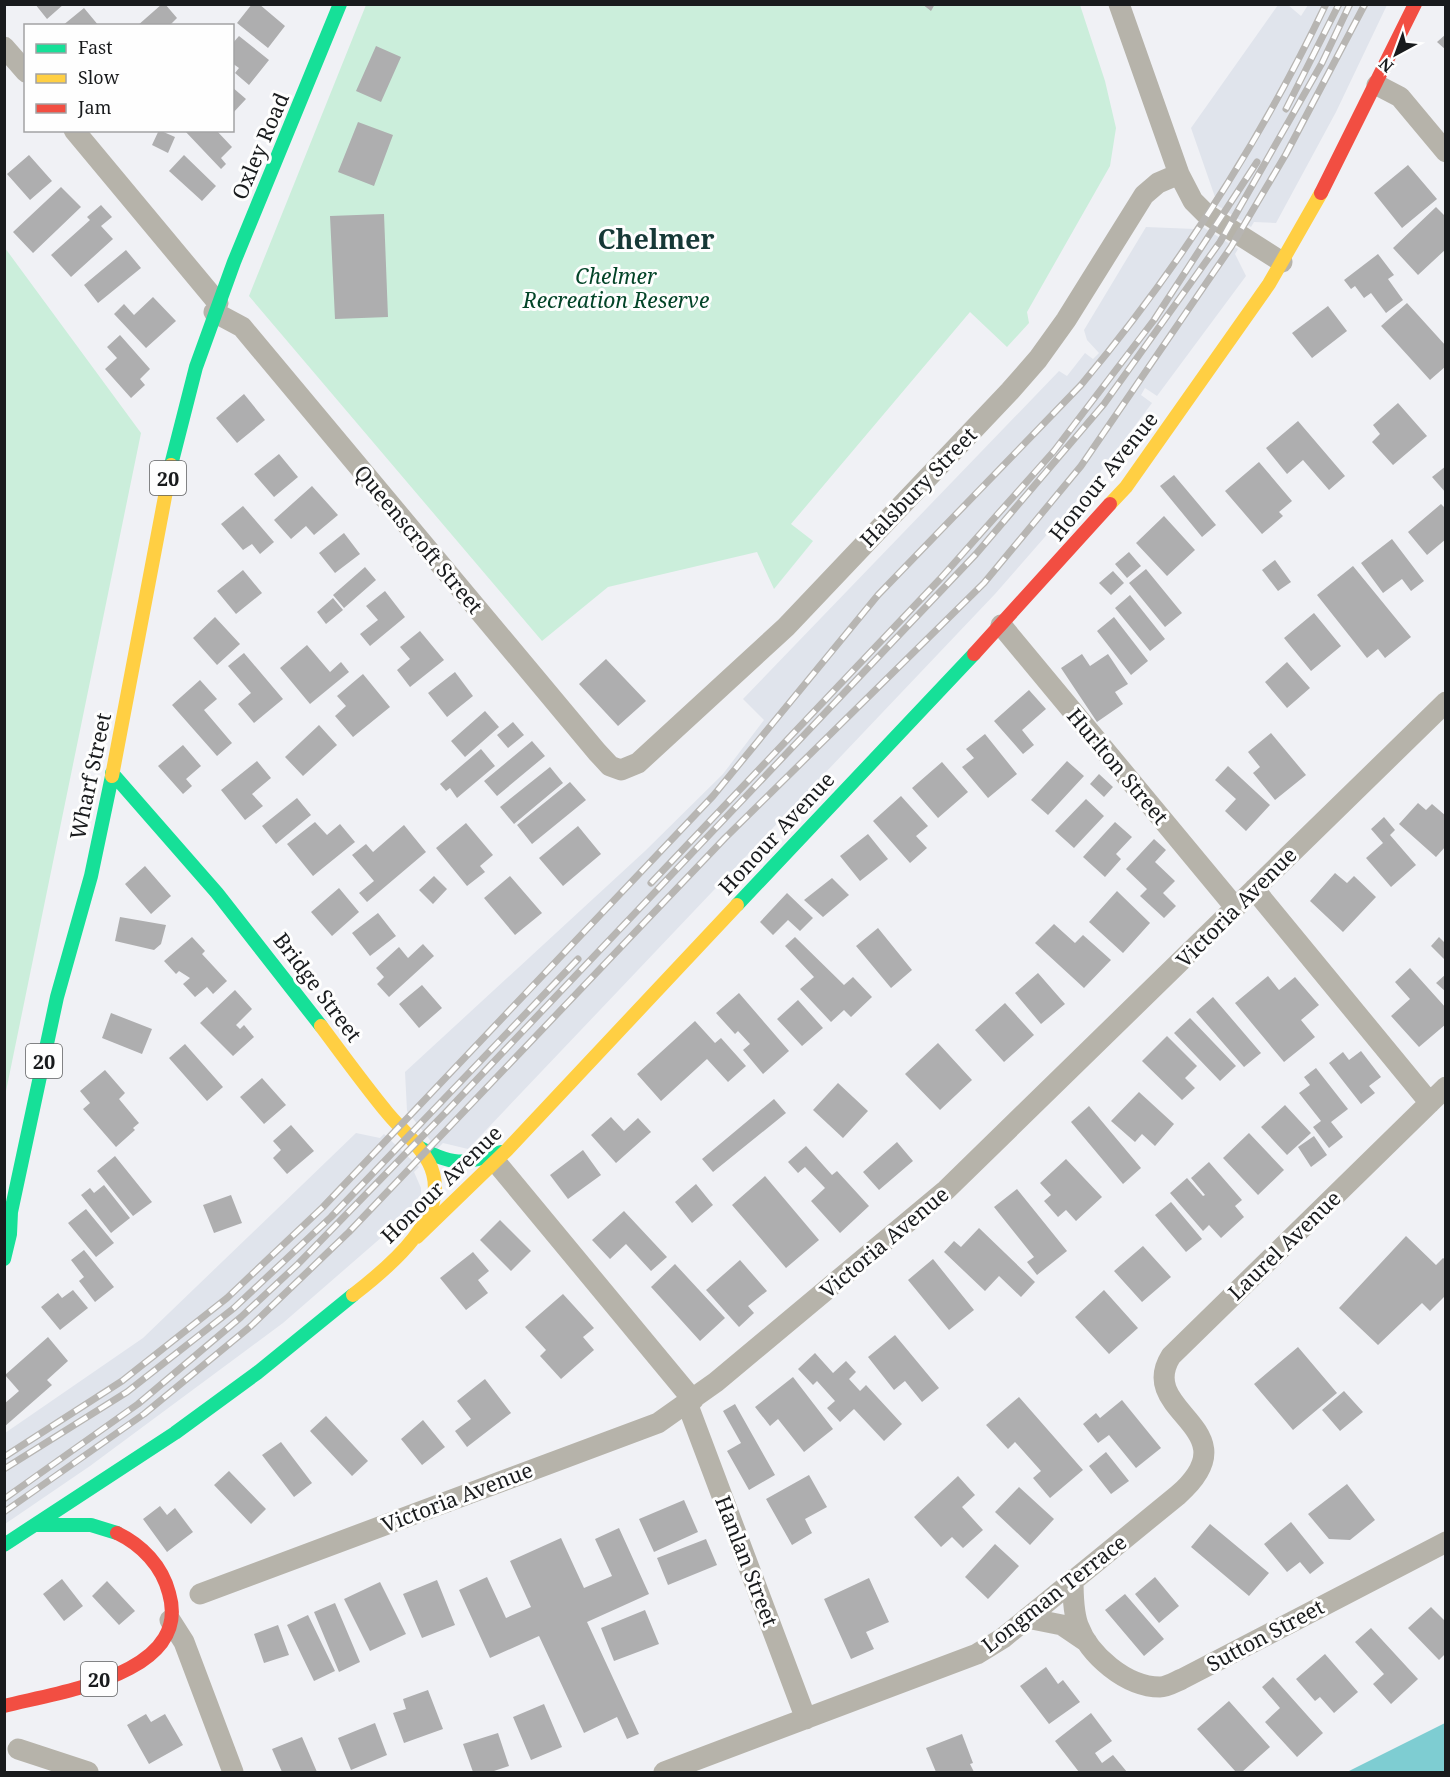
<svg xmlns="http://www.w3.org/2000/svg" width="1450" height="1777" font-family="'Noto Serif',serif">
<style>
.built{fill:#e0e4ec}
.green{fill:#cbeedb}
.water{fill:#7ecdd2}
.building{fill:#aeaeaf}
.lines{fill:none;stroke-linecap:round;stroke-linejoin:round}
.street{stroke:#b6b3aa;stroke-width:21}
.fast{stroke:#16e098;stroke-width:14}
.slow{stroke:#ffcf43;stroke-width:14}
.jam{stroke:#f24e42;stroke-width:14}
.rail-casing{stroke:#b7b5b2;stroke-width:7}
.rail{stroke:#fefefe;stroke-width:4.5;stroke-dasharray:14;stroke-linecap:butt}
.labels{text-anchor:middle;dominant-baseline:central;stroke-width:6;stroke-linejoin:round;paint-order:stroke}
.shield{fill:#fefefe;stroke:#5e5f60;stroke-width:1.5}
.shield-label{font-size:20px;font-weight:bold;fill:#191b1d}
.street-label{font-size:21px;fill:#191b1d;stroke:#fefefe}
.park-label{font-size:21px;font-style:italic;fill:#034428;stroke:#fefefe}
.district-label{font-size:27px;font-weight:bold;fill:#153836;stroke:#fefefe}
</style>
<rect width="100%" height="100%" fill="#f0f1f5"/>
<path class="built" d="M1278,5H1288L1301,16L1308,5H1387L1336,112L1276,223L1254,222L1251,227L1212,202L1215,197L1191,128Z
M1198,224L1238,249L1235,254L1246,276L1157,396L1145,388L1141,395L1152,403L1092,483L995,594L468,1149L443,1143L437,1149L407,1111L405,1072L645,851L723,774L764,720L743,699L1059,371L1067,376L1085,353L1093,359L1099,353L1087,340L1084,330L1146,227L1195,229Z
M356,1133L380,1138L384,1134L419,1167L414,1172L421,1188V1203L283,1323L90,1466L5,1524V1433L143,1338Z"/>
<path class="green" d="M366,5H1080L1105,81L1116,128L1110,166L1027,312L1029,323L1007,347L970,312L791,524L813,541L774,589L757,552L608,587L542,641L249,296Z
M5,248L141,433L5,1096Z"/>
<path class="water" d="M1445,1723V1772H1347Z"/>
<path class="building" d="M35,4H64L47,19Z
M162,4H165L177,18L169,26H137Z
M252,4H259L285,26L268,48L237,23Z
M922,4H935L931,11Z
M84,8L99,26H62Z
M1446,34V50L1437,42Z
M239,36L269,60L249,85L235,73L239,68L232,63V44Z
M376,46L401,57L381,102L356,91Z
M232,87L246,99L232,114Z
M358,122L393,135L374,186L338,172Z
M159,130L175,137L168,153L152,145Z
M184,130H216L232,147L221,158L226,164L221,169Z
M29,155L52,181L30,200L7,174Z
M184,155L216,186L202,201L169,171Z
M1408,165L1437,199L1402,228L1374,193Z
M61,187L81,207L33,253L13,232Z
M101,205L112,217L101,226L113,239L71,277L51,255L90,220L87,217Z
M1436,207L1446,217V249L1418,275L1393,248Z
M384,214L388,317L335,319L330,216Z
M126,250L141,268L98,303L84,285Z
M1378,254L1394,275L1388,279L1403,300L1386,313L1371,293L1364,298L1355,286L1351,289L1344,280Z
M153,297L176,321L146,348L114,314L124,304L134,315Z
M1407,303L1446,346V366L1430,380L1381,326Z
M1328,306L1347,331L1312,358L1292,333Z
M120,335L150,369L140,379L145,385L131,398L105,369L117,358L107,347Z
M244,394L265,420L237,443L216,418Z
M1398,403L1427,436L1393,465L1372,442L1380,434L1373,425Z
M1298,421L1345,476L1329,490L1303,460L1287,474L1266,448Z
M279,454L298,477L274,497L254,474Z
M1259,462L1292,501L1279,512L1283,516L1262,534L1225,491Z
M1446,466V493L1432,477Z
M1174,475L1216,525L1202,537L1160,486Z
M312,486L338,515L314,535L306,526L291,539L274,520Z
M1441,504L1446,509V539L1427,555L1408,532Z
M243,506L274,542L260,554L252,544L243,550L221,524Z
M1164,516L1195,550L1167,576L1136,543Z
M344,533L360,554L335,573L319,553Z
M1392,539L1424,581L1411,591L1402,579L1383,593L1361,563Z
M1129,552L1141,566L1127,578L1115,564Z
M1275,560L1291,582L1278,591L1262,570Z
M1353,566L1411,637L1385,658L1378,649L1367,658L1317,595Z
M365,567L376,580L344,608L333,595Z
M1146,569L1182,613L1165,627L1129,583Z
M243,570L262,593L236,614L217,591Z
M1113,571L1124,583L1111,595L1099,583Z
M385,591L405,617L370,646L360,634L378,620L366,606Z
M1130,595L1165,639L1150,651L1115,608Z
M333,598L343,610L326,624L317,612Z
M1314,613L1341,646L1311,671L1284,638Z
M215,617L240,644L217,665L193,638Z
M1114,617L1148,661L1131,675L1097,631Z
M420,631L444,660L410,687L397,670L410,659L400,647Z
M307,645L330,672L341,662L349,672L310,704L280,668Z
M244,653L283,699L254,723L238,704L251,693L228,666Z
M1082,654L1090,666L1108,654L1128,684L1115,692L1123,704L1097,722L1061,668Z
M606,659L646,701L618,726L579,684Z
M1287,662L1310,688L1287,708L1265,682Z
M455,672L473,696L447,717L428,693Z
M363,674L390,707L353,737L335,716L346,706L337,696Z
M200,680L217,699L204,710L232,743L217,756L172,705Z
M1029,690L1046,709L1022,730L1034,745L1023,754L994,721Z
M485,711L499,727L465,757L451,741Z
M513,722L524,735L508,748L497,735Z
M319,725L337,745L303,776L285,757Z
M1271,733L1306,775L1275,800L1253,773L1260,767L1248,752Z
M985,734L1017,774L988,798L962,767L974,758L966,749Z
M532,741L545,756L497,796L484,781Z
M183,745L201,766L186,779L192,786L183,794L158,766Z
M481,749L495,766L457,798L450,788L446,791L440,784Z
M257,761L271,778L252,794L263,806L245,820L221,790Z
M1067,761L1084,776L1048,815L1031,800Z
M942,762L968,792L938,818L912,788Z
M1228,766L1270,805L1246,831L1225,811L1236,799L1215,780Z
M550,767L563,783L514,824L500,807Z
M1099,774L1113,787L1104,797L1090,784Z
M570,782L586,800L532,844L517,825Z
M901,796L928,826L916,836L927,848L910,863L873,821Z
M297,798L311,815L276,844L262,826Z
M1086,799L1104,816L1074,848L1055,831Z
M1418,803L1426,810L1432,804L1446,816V846L1436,857L1399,824Z
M1384,817L1395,830L1390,835L1416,865L1391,887L1366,858L1383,843L1371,829Z
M315,822L327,835L340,824L355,842L313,876L287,844Z
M1115,822L1132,837L1116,854L1121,859L1105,877L1083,857Z
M466,823L493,855L480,866L485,872L467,886L436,848Z
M404,825L426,852L367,902L359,893L374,881L352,855L366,844L373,852Z
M578,826L601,854L563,886L539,858Z
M868,834L888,859L860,881L840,856Z
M1154,839L1166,850L1155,862L1175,881L1163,893L1176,906L1164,918L1140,896L1147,889L1126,869Z
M145,866L171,896L151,914L125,884Z
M1335,873L1347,883L1354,876L1376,897L1343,932L1310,901Z
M434,876L447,889L433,904L419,890Z
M510,876L542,913L515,935L484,898Z
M832,878L849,895L823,917L804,900Z
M339,888L359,912L332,936L311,912Z
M1117,891L1150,923L1123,953L1089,922Z
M787,893L813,918L800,931L788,920L773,935L760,922Z
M378,913L396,936L370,956L352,933Z
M120,917L166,925L161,944L154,950L115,941Z
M1054,924L1075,943L1083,935L1111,960L1084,988L1035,943Z
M878,928L912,970L891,988L856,946Z
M192,937L205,951L202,954L227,981L213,994L207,987L195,997L183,984L190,978L179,971L176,974L164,961Z
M795,937L844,985L853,977L872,997L851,1017L844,1010L831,1022L800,989L814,977L785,946Z
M1439,937L1446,944V961L1431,946Z
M423,944L434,956L389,997L377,984L384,977L376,968L399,947L408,958Z
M1410,968L1446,1008V1024L1419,1047L1391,1016L1410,999L1395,982Z
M1038,973L1065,1004L1041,1024L1015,993Z
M1446,974V992L1436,983Z
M1268,976L1279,990L1295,977L1319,1005L1301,1020L1315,1037L1284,1062L1235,1003Z
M422,985L442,1008L419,1028L399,1004Z
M235,990L252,1009L236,1025L240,1029L244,1025L254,1037L233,1056L200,1023Z
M739,993L789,1051L763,1074L743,1050L750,1044L738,1031L735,1034L716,1013Z
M1213,997L1261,1053L1244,1067L1196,1012Z
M798,1000L823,1028L802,1046L777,1019Z
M1005,1003L1034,1035L1004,1062L975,1030Z
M111,1013L152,1029L142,1054L102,1038Z
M1190,1018L1236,1066L1220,1081L1174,1033Z
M695,1021L715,1043L721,1038L746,1066L728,1082L707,1059L661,1101L637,1074Z
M1167,1036L1197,1066L1185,1078L1195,1088L1182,1100L1142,1061Z
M938,1043L972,1080L940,1110L905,1074Z
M185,1044L223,1087L207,1101L169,1058Z
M1361,1051L1381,1077L1369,1086L1375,1093L1361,1104L1329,1063L1343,1052L1349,1060Z
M1316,1068L1348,1109L1331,1122L1343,1137L1329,1148L1313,1127L1321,1121L1299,1093L1310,1085L1304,1077Z
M105,1070L125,1093L119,1099L139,1123L133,1128L135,1130L116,1147L83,1109L90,1103L80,1091Z
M262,1078L286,1105L264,1124L240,1097Z
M838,1083L868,1111L843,1138L813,1110Z
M1139,1092L1174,1124L1155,1146L1142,1134L1135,1142L1111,1121Z
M774,1099L786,1113L713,1172L702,1159Z
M1285,1105L1311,1133L1287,1155L1261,1127Z
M1089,1106L1141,1168L1123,1184L1071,1122Z
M611,1117L624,1131L638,1118L651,1132L616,1163L591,1135Z
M291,1125L314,1151L287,1174L273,1158L281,1150L273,1141Z
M1249,1133L1284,1170L1258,1195L1223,1158Z
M1314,1136L1327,1155L1311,1167L1298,1147Z
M897,1142L913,1161L879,1190L863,1172Z
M806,1146L832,1175L837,1171L869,1206L840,1233L811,1201L825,1188L805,1167L798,1173L788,1162Z
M583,1150L601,1175L568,1199L550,1175Z
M115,1156L152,1202L133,1216L97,1171Z
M1066,1159L1102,1197L1076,1221L1066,1210L1058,1217L1044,1201L1051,1195L1040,1183Z
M1209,1162L1242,1200L1235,1206L1244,1217L1221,1238L1209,1225L1203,1231L1170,1193L1187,1178L1203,1196L1205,1195L1191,1178Z
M765,1176L819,1240L786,1268L732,1205Z
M696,1184L713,1205L692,1223L675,1202Z
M104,1185L130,1218L111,1233L81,1195L90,1188L94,1193Z
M1017,1189L1067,1251L1037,1275L1027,1262L1034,1257L994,1207Z
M231,1195L242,1223L214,1233L203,1205Z
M1171,1202L1202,1239L1186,1252L1155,1215Z
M86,1209L114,1243L96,1257L68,1223Z
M624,1211L667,1257L651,1271L626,1244L610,1259L592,1240Z
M500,1220L531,1251L511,1271L480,1240Z
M979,1228L1035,1282L1021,1297L999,1276L985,1291L944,1252L954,1241L961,1247Z
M1406,1236L1436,1265L1443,1258L1446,1260V1295L1430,1311L1422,1303L1378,1345L1339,1308Z
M1143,1246L1171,1277L1142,1302L1114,1271Z
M84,1250L114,1287L95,1302L79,1281L84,1277L71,1260Z
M473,1252L489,1271L478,1280L488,1293L466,1310L440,1278Z
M933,1259L974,1310L949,1330L908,1280Z
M740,1260L767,1291L748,1306L754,1313L739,1327L706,1290Z
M675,1264L725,1318L700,1341L651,1287Z
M73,1290L88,1308L60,1330L41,1307L58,1293L62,1298Z
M1104,1290L1138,1328L1109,1354L1075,1317Z
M563,1294L594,1328L583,1337L594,1350L561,1379L540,1356L546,1350L525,1327Z
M895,1335L939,1388L922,1402L905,1381L894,1390L868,1357Z
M48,1337L68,1361L47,1380L52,1385L4,1427V1404L19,1391L5,1375Z
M1298,1347L1337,1393L1293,1430L1254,1384Z
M815,1353L833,1373L846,1361L856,1372L849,1379L860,1391L866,1385L902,1424L884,1441L854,1409L840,1422L827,1408L835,1401L817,1381L813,1385L798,1369Z
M793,1377L833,1429L804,1452L778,1419L770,1426L755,1407Z
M485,1379L511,1413L467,1447L455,1431L471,1419L457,1401Z
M1344,1391L1363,1412L1340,1431L1322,1410Z
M1019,1397L1083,1470L1050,1498L1033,1478L1041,1471L1015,1442L1008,1449L986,1425Z
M1122,1400L1161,1448L1136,1468L1109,1435L1098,1443L1083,1424L1096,1413L1100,1418Z
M735,1404L775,1475L749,1490L727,1451L741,1443L723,1411Z
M326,1416L368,1461L352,1476L310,1431Z
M423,1420L445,1447L422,1465L401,1439Z
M281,1442L312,1483L294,1497L262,1455Z
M1106,1452L1129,1481L1111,1494L1089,1466Z
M229,1471L266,1509L251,1524L214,1485Z
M809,1475L827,1507L805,1519L812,1533L792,1545L766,1499Z
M958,1476L975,1495L962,1507L983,1530L963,1548L952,1537L941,1547L914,1517Z
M1347,1484L1375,1520L1350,1540L1329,1539L1308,1514Z
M1019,1487L1054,1519L1030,1545L995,1512Z
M684,1500L698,1532L654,1552L639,1519Z
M160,1506L167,1515L175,1508L193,1532L167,1552L143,1519Z
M1291,1522L1324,1563L1310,1574L1300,1562L1287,1572L1264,1544Z
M1210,1524L1269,1573L1249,1596L1191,1547Z
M619,1528L649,1594L587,1622L639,1734L627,1739L617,1717L584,1733L539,1636L490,1658L459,1590L487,1577L506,1618L531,1607L510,1561L561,1538L584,1588L612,1576L595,1539Z
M706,1539L717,1565L668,1585L657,1558Z
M995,1544L1019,1566L988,1599L965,1577Z
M1155,1577L1179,1606L1159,1623L1135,1594Z
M869,1578L889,1622L866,1632L874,1649L851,1659L824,1599Z
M62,1579L83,1606L64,1621L43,1594Z
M437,1580L455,1625L422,1638L403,1594Z
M107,1581L135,1611L119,1625L92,1596Z
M380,1582L406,1634L370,1651L344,1599Z
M1125,1594L1164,1639L1144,1656L1105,1610Z
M335,1603L360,1662L339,1672L314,1612Z
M1431,1607L1446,1622V1653L1439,1660L1408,1628Z
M645,1610L659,1644L614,1661L601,1628Z
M308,1615L335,1671L314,1681L287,1625Z
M278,1625L289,1655L264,1663L254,1634Z
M1371,1628L1418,1679L1391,1704L1373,1684L1384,1674L1355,1642Z
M1325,1654L1358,1692L1334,1713L1320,1697L1315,1701L1296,1679Z
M1046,1667L1058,1684L1063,1680L1080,1702L1049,1724L1020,1686Z
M1273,1677L1323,1733L1297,1757L1265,1722L1280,1708L1262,1687Z
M428,1690L443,1729L404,1743L393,1713L406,1709L403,1699Z
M1229,1701L1270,1747L1242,1772H1236L1197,1729Z
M544,1704L562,1747L531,1760L513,1717Z
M1091,1713L1112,1741L1095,1753L1102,1763L1113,1755L1127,1772H1079L1055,1741Z
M146,1714L151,1722L165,1714L183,1745L149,1764L127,1725Z
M375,1723L387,1755L351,1770L338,1738Z
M498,1733L509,1766L491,1772H473L463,1744Z
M962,1734L973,1763L970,1764L974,1772H936L926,1748Z
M302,1737L317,1772H282L272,1749Z"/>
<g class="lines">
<path class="street" d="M1119,4L1179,174L1193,201L1205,213L1282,262
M4,47L26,72
M1377,85L1400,97L1446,152
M74,130L218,303
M214,312L242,327L597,752L610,766L621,770L638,763L786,627L1010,391L1038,359L1066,320L1144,195L1158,183L1179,174
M1001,625L1235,907
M1254,889L1430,1103
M495,1161L693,1400
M687,1403L806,1719
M1073,1579C1073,1594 1073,1611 1078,1625C1089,1655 1126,1687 1160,1687C1167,1687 1175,1682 1182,1679L1446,1542
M200,1594L658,1423L716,1382L946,1190L1446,702
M1027,1618L1062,1625L1087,1642
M170,1620L184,1642L233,1772
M18,1749L88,1772
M664,1772L977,1654L1003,1638L1178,1495C1254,1428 1135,1413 1171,1356L1446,1087"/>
<path class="fast" d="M171,465L196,367L234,262L340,4
M112,773L217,893L321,1026
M737,905L974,654
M417,1146C451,1166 465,1165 501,1152
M4,1259L10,1234L11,1212L57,997L91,876L112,776
M36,1525H91L117,1533
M4,1545L175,1433L257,1373L353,1295"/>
<path class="slow" d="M1110,504L1126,487L1269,284L1321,193
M112,776L171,465
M321,1026C342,1054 363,1083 385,1110C399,1128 418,1142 429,1163C455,1214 388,1268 353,1295
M417,1237L507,1150L737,905"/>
<path class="jam" d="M1321,193L1415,4
M974,654L1110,504
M4,1706C58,1692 193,1675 169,1593C162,1566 142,1545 117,1533"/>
<defs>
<path id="rail" d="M1286,109L1339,4
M651,883L940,579L1054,451L1154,320L1257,162
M4,1457L122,1381L227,1298L323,1207L713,796L878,595L1081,385C1179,268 1260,142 1326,4
M4,1469L127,1392L234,1308L331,1217L578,959
M4,1499L138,1404L241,1317L298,1264L447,1111L976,554L1104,404L1220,242L1322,63L1350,4
M4,1512L144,1414L251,1326L349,1232L725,838L984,583L1081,466L1231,247L1286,154L1365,4"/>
</defs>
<use href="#rail" class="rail-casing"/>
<use href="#rail" class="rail"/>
</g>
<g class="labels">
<g class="shield">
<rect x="150" y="461" width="36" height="34" rx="4.5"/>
<rect x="26" y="1044" width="36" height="34" rx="4.5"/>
<rect x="81" y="1662" width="36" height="34" rx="4.5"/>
</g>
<g class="shield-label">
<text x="168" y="478">20</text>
<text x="44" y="1061">20</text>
<text x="99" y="1679">20</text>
</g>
<g class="street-label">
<text transform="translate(260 146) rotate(-67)">Oxley Road</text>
<text transform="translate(1103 476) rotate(-51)">Honour Avenue</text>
<text transform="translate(918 487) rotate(-46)">Halsbury Street</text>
<text transform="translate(419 539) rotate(50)">Queenscroft Street</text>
<text transform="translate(1118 766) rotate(50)">Hurlton Street</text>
<text transform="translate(90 776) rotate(-78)">Wharf Street</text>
<text transform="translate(776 833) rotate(-47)">Honour Avenue</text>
<text transform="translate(1236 907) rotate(-45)">Victoria Avenue</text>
<text transform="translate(318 987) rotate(53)">Bridge Street</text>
<text transform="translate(441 1184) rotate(-44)">Honour Avenue</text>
<text transform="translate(884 1242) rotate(-40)">Victoria Avenue</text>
<text transform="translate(1284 1245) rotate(-44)">Laurel Avenue</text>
<text transform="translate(457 1497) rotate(-21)">Victoria Avenue</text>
<text transform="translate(747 1561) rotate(69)">Hanlan Street</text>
<text transform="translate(1054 1593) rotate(-38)">Longman Terrace</text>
<text transform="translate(1265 1635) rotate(-28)">Sutton Street</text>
</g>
<g class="park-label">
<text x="616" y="276">Chelmer<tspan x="616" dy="24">Recreation Reserve</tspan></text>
</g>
<g class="district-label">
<text x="656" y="238">Chelmer</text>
</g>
</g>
<rect width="1450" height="1777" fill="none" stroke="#191b1d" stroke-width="12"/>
<rect x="24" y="24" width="210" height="108" fill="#fefefe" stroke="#a2a3a4" stroke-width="1.5"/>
<rect x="36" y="44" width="30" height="9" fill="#16e098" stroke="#a2a3a4" stroke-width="1.5"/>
<text x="78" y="54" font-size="18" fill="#191b1d">Fast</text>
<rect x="36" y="74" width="30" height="9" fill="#ffcf43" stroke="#a2a3a4" stroke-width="1.5"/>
<text x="78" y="84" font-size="18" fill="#191b1d">Slow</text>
<rect x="36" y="104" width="30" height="9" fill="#f24e42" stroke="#a2a3a4" stroke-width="1.5"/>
<text x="78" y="114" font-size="18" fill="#191b1d">Jam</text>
<g transform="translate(1396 54) rotate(221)" stroke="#fefefe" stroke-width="4.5" paint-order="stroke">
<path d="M0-4.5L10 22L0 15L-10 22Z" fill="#191b1d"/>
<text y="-9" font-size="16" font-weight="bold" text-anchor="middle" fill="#191b1d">N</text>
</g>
</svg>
